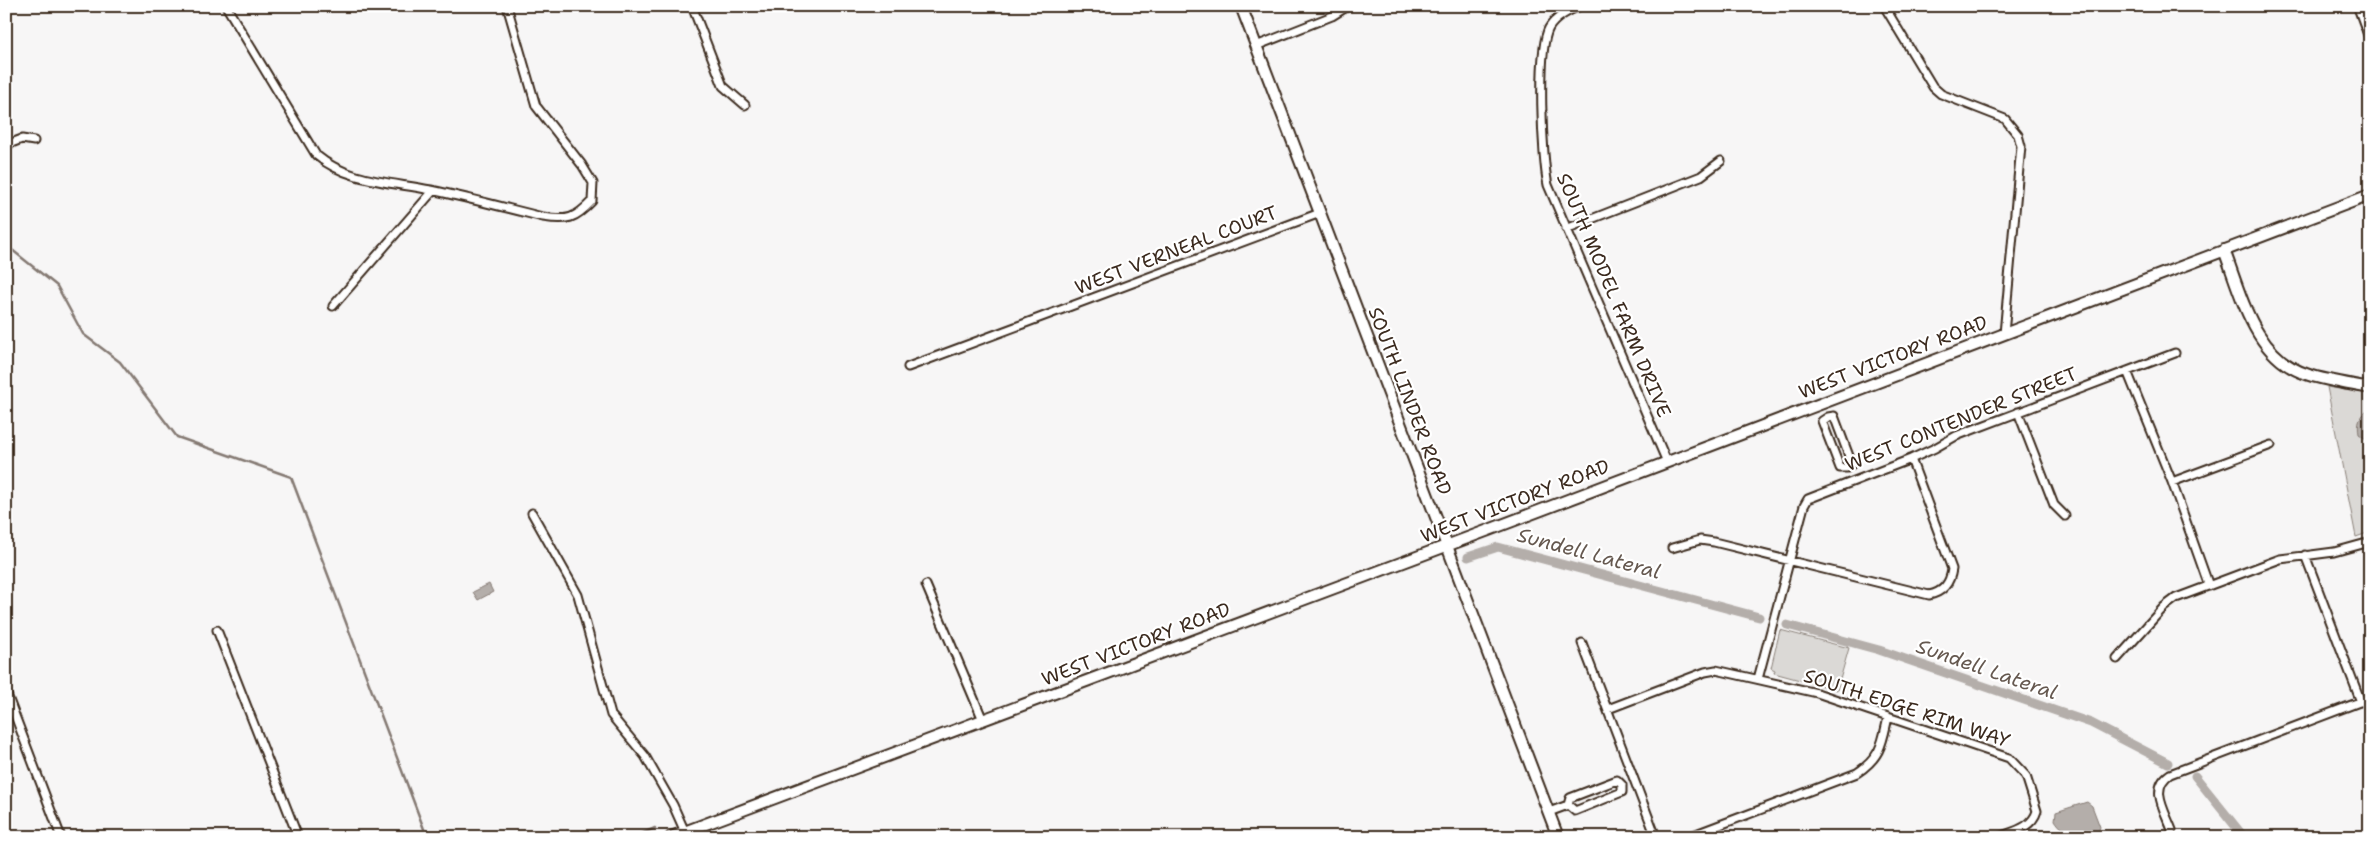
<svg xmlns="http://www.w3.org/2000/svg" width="2376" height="843" font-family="'Shantell Sans',sans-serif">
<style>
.green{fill:#dbd9d6;stroke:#8b827a}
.water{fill:#b4aeaa;stroke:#847972}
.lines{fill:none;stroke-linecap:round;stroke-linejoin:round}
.stream{stroke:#847972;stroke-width:2.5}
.canal{stroke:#b4aeaa;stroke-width:9}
.street-casing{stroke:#3b2a1e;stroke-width:11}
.secondary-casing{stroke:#3b2a1e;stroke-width:14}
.street{stroke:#fff;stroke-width:7}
.secondary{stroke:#fff;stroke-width:10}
.labels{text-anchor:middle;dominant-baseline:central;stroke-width:4.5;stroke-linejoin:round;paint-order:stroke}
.street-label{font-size:19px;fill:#3b2a1e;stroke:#fff}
.water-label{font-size:20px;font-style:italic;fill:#65584f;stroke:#fff}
</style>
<rect width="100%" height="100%" fill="#f7f6f6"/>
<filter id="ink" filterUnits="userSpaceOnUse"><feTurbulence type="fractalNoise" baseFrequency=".02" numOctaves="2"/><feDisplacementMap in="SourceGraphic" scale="10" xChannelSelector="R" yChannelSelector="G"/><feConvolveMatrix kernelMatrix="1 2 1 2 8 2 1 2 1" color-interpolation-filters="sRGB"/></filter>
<g filter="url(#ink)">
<path class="green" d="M2327,387L2370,394V532L2356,537Z
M1780,630L1849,648L1837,690L1774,673L1775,670L1771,668Z"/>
<path class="water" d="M2370,408V442L2359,434C2357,422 2359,415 2370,408Z
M489,584L493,592L478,600L473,592Z
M2087,802L2092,806L2100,827L2096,837C2080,837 2064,835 2055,820L2056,812Z"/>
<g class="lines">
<path class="stream" d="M6,245L57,286L83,334L120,362L177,437L291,477L427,837
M634,837L655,828"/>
<path class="canal" d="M1468,557L1498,547L1759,617
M1787,625L1879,650L2091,723L2168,763
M2195,776L2244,837"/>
<defs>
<path id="street" d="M226,6L316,155C348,182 391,182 431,190C469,198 506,208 543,217C568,221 575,219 592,201L593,183L582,165L536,106L507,6
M692,6L723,86L745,105
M1580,6C1569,10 1555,18 1549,28C1537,49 1542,159 1548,185L1667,462
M1884,6L1933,87L1941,94L2005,119L2018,135L2021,146L2004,334
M1256,46L1332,16L1348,6
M6,145L22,139L34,141
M1566,229L1701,176L1721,161
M333,306L433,191
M908,367L1320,213
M2127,371L2172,482L2209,586
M2018,412L2054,505L2065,516
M1834,416L1852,464L1847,468H1840L1822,421L1828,417Z
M2172,482L2271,445
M532,513L578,595L611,715L645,756L673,805L685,832
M1672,548L1700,540L1714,542L1929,595C1943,592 1950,584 1952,569L1911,459
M2305,555L2361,702
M926,585L983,720
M217,630L298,837
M1582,643L1656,837
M2117,659L2164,607L2176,598L2280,559L2334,552L2370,542
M1758,679L1804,506L1808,499L1911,459L1935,448L1956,436L2175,353
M6,692L61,837
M1608,709L1705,672L1716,670L1817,693L2009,758L2026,776L2037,811C2032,828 2014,831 1999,837
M1568,805L1575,811L1622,792V785
M1568,805L1570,798L1617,780L1622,785
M1549,812L1568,805
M2172,830C2165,811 2149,788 2170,774L2370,698
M1688,837L1857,773C1881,757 1882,744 1888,717"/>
<path id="secondary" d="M1241,6L1558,837
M2359,6L2370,36
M2224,250C2242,297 2255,359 2309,375C2329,381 2350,384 2370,388
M671,837L1494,528L2370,195"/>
</defs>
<use href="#street" class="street-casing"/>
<use href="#secondary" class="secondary-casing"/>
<use href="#street" class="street"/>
<use href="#secondary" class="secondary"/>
</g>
</g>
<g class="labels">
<g class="street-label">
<text transform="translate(1176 250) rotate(-21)">WEST VERNEAL COURT</text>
<text transform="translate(1614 295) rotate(67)">SOUTH MODEL FARM DRIVE</text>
<text transform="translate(1893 357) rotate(-21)">WEST VICTORY ROAD</text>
<text transform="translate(1410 401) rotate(69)">SOUTH LINDER ROAD</text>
<text transform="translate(1961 419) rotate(-22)">WEST CONTENDER STREET</text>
<text transform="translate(1515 501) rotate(-21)">WEST VICTORY ROAD</text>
<text transform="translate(1136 644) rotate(-21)">WEST VICTORY ROAD</text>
<text transform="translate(1907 708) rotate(18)">SOUTH EDGE RIM WAY</text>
</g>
<g class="water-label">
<text transform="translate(1589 553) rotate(15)">Sundell Lateral</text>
<text transform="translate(1987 669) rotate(19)">Sundell Lateral</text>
</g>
</g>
<rect width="2376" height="843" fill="none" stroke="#fff" stroke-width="25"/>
<rect x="12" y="12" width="2351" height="818" fill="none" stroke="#3b2a1e" stroke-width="2" filter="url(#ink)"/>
</svg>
